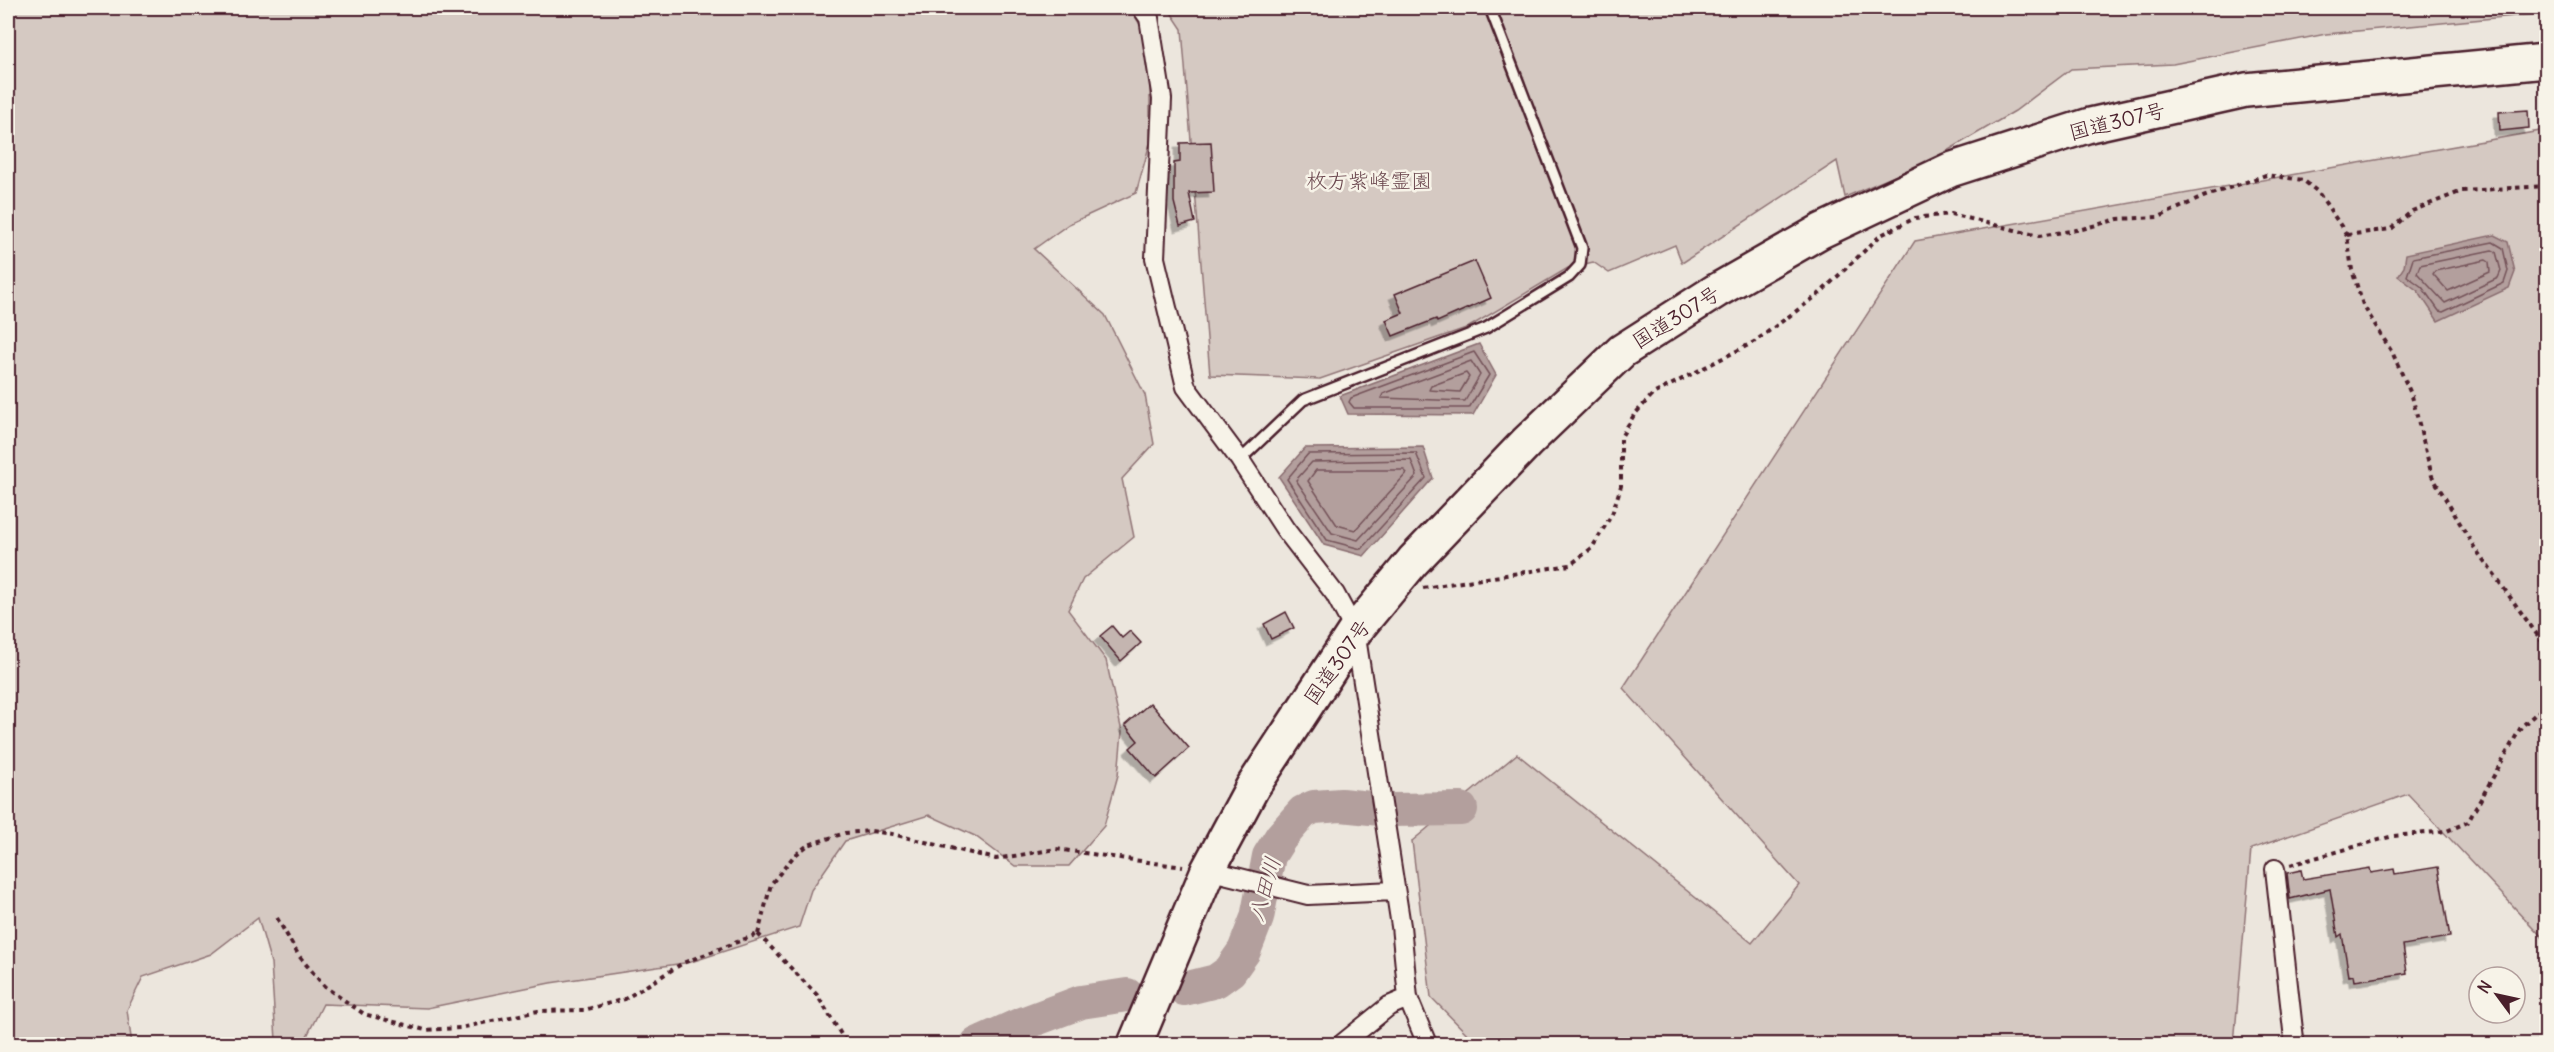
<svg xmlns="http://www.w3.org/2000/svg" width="2554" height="1052" font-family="Delius,'Klee One',sans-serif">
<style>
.green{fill:#d5c9c2;stroke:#907476;stroke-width:1.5}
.water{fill:#b39f9d;stroke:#896c6f;stroke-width:1.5}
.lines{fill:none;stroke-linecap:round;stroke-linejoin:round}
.shore{stroke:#745259;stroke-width:1.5}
.river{stroke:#b39f9d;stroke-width:34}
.building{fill:#c4b5b0;stroke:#4a1f2b;stroke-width:1.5;filter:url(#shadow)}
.lane-casing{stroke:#4a1f2b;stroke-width:14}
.street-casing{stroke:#4a1f2b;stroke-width:22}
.highway-casing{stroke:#4a1f2b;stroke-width:38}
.path{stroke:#4a1f2b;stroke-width:4;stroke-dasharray:4.5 4.5;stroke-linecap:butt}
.lane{stroke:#f7f3e8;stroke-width:9}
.street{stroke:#f7f3e8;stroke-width:18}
.highway{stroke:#f7f3e8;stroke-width:33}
.labels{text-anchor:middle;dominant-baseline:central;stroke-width:5;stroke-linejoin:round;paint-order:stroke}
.street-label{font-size:21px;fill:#4a1f2b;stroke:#f7f3e8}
.park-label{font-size:21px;fill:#6d4a51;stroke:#f7f3e8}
.water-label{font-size:22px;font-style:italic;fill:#6f4c53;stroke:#f7f3e8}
</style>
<defs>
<filter id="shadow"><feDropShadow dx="-5.5" dy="5.5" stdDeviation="0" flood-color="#0004"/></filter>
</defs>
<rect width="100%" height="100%" fill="#ece6dd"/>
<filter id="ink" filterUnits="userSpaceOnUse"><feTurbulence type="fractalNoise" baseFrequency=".0167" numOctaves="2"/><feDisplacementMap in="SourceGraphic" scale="12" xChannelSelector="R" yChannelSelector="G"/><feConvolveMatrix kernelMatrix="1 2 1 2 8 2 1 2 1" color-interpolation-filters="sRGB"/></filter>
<g filter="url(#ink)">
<path class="green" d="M8,8H1130L1150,41V143L1136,193L1069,224L1034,249L1105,315L1145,395L1154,444L1122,479L1134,537L1083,579L1068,610L1106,660L1122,732L1118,775L1104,826L1069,866H1015L975,836L929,815L845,841L811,890L799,927L691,962L550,983L427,1008L323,1004L303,1044H288L276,1040L271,963L258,918L211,954L143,977L127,1010L132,1044H8Z
M1168,8H2546V13L2326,34L2173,64L2071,69L2015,111L1930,161L1845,197L1837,161L1682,263L1675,245L1609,273L1593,262L1568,268L1469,327L1320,379L1210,375L1182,29Z
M2546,130V941L2408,794L2251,849L2234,1044H1477L1431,997L1412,841L1517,754L1752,943L1799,885L1623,688L1915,241Z"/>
<path class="water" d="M2494,235L2508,242L2515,272L2509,288L2438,321L2418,291L2398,276L2404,267L2406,254Z
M1479,344L1496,375L1473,415L1348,414L1340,396Z
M1423,447L1433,478L1364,556L1324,545L1279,477L1305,448Z"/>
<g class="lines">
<path class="shore" d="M2493,242L2503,248L2508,271L2504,283L2443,312L2439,311L2422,287L2407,276L2413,258Z
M2492,250L2496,252L2501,271L2498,278L2445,303L2417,273L2420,265Z
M2486,260L2489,262L2490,272L2448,291L2433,274L2435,271Z
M1474,352L1489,375L1469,408H1354L1349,402L1351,398Z
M1471,361L1480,375L1465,401L1381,398L1383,394Z
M1466,373L1469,377L1460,392L1429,390L1431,386Z
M1416,453L1426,478L1361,549L1327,540L1287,479L1308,454Z
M1411,460L1417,476L1358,540L1332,533L1296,480L1312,462Z
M1316,470H1404L1407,473L1355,530L1337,525L1308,481Z"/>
<path class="river" d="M1184,989L1216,981L1230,971L1244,951L1257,918L1269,856L1281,837L1303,812L1314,807L1341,805L1390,810L1461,809
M977,1044L1017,1026L1081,1002L1127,995"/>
</g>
<path class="building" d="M2528,110L2529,128L2500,131L2499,112Z
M1211,142L1214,192L1189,193L1195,222L1180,226L1174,202V163L1180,162V143Z
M1475,261L1491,298L1437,322L1436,319L1393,336L1386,320L1403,313L1395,294Z
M1286,612L1294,628L1271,639L1264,624Z
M1112,626L1122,638L1130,631L1141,643L1121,661L1100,636Z
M1150,703L1189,748L1156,778L1130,748L1138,741L1125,725Z
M2438,867L2450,937L2403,945L2407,973L2355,981L2354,975L2349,976L2342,934L2338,937L2330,889L2290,899L2287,873L2301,870L2303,879L2370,868L2371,873L2394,869L2395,874Z"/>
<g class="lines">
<defs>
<path id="lane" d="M1240,460L1303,400L1486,328L1569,277L1580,265L1582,248L1490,8"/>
<path id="street" d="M1142,8L1149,18L1162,99L1155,258L1186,387L1240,460L1285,529L1335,594L1355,631L1401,926L1408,998L1427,1044
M2275,869L2294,1039L2292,1044
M1208,870L1308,895L1394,891
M1342,1044L1389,1006L1408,998"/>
<path id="highway" d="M1135,1044L1208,870L1252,788L1355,631L1413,561L1527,442L1622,351L1716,291L1821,231L1950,170L2090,125L2246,90L2546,61"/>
</defs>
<use href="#lane" class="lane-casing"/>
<use href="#street" class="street-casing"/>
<use href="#highway" class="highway-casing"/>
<path class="path" d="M2347,235L2391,229L2412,211L2462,191L2546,186
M1423,588L1570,565L1592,548L1612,514L1621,486V437L1634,415L1653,394L1754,342L1818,295L1881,235L1915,218L1951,214L2039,236L2082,229L2118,219L2159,217L2203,197L2266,175L2303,180L2318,192L2347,235L2352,270L2363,305L2393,354L2412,396L2432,476L2474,547L2546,647
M2290,865L2393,836L2447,831L2468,822L2521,727L2546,705
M277,918L299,956L325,987L364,1014L425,1030L460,1028L538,1011L584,1010L625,999L683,963L758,934
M758,934L771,884L794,856L808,845L845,833L871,831L892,834L996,859L1056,849L1183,867
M758,934L817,995L847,1044"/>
<use href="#lane" class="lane"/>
<use href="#street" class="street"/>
<use href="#highway" class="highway"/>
</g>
</g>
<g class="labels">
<g class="street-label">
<text transform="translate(2117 121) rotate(-14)">国道307号</text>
<text transform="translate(1676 317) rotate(-32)">国道307号</text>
<text transform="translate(1337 662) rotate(-55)">国道307号</text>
</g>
<g class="park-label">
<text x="1369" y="180">枚方紫峰霊園</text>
</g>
<g class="water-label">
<text transform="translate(1264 889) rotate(-74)">八田川</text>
</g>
</g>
<rect width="2554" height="1052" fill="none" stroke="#f7f3e8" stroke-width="30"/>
<rect x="15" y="15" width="2524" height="1022" fill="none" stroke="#4a1f2b" stroke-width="2" filter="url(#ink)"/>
<g transform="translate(2497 995) rotate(303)"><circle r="28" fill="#f7f3e8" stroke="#b29e9c" stroke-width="1.5"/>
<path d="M0-4.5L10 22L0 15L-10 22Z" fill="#4a1f2b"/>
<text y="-9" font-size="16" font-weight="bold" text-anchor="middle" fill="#4a1f2b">N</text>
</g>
</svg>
